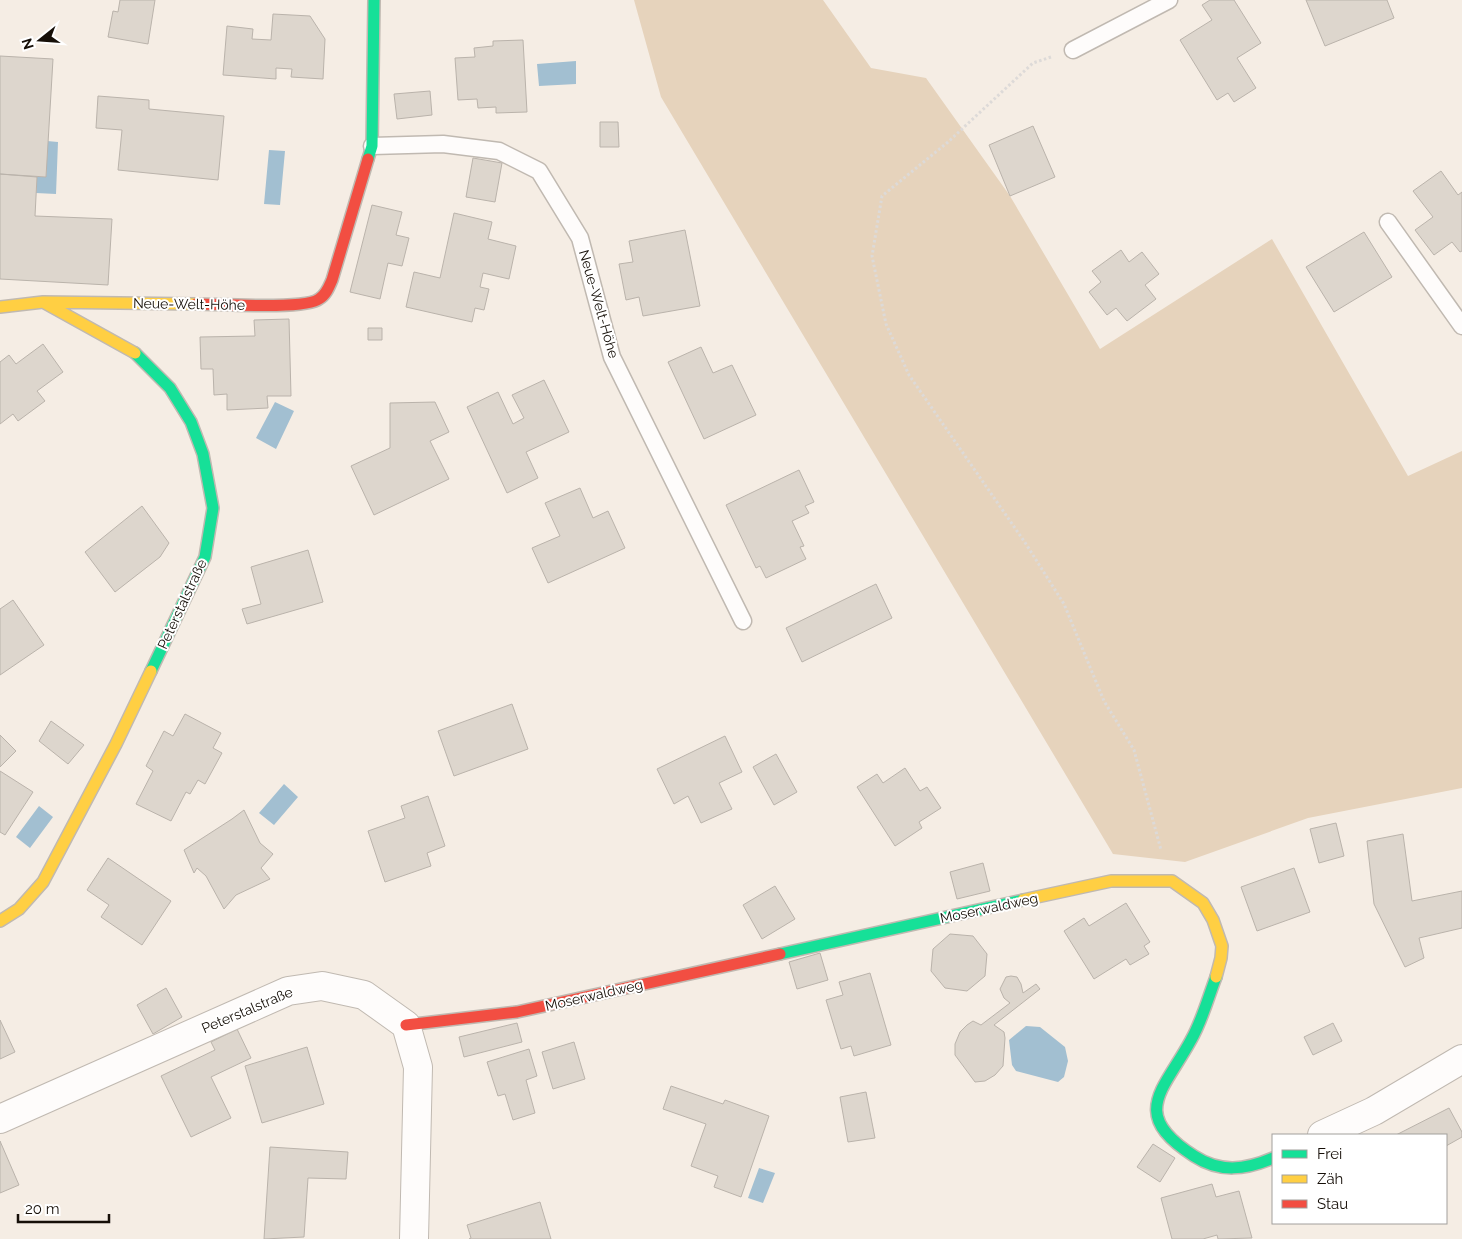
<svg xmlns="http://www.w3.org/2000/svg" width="1462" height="1239" font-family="Raleway,sans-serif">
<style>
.green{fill:#e6d3bc}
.water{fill:#a2bfd1}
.building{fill:#ddd6cd;stroke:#bab3ab}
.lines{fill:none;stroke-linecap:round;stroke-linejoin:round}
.lane-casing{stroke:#c0b9b1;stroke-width:19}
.street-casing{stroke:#c0b9b1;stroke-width:30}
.fast-casing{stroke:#c0b9b1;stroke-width:14}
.slow-casing{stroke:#c0b9b1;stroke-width:14}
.jam-casing{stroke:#c0b9b1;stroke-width:14}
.path{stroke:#dddad8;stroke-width:3;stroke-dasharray:2.5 2.5;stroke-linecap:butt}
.lane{stroke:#fefcfb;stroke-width:16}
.street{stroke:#fefcfb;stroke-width:28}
.fast{stroke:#16e098;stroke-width:11}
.slow{stroke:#ffcf43;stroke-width:11}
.jam{stroke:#f24e42;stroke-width:11}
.labels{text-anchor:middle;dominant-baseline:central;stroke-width:4;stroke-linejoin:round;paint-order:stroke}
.street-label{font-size:14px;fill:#160f08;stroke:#fff}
</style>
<rect width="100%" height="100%" fill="#f5ede4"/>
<path class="green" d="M634,0H823L871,68L926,78L1010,196L1100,349L1272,239L1408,476L1462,451V788L1308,818L1185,862L1113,854L661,97Z"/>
<path class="water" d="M576,61V84L539,86L537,64Z
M47,141L58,142L56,194L36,193L37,177H46Z
M269,150L285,151L280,205L264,204Z
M275,402L294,411L276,449L256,438Z
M284,784L298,797L274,825L259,813Z
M39,806L53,817L30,848L16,837Z
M1026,1026L1040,1027L1065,1047L1068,1061L1064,1077L1058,1082L1016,1071L1012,1065L1009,1040Z
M759,1168L775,1173L763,1203L748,1198Z"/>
<path class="building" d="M120,0H155L148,44L108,37L113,11L118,12Z
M1210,0H1234L1261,43L1237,58L1256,88L1234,102L1228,93L1217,100L1180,40L1212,20L1202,5Z
M1306,0H1387L1394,18L1325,46Z
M273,14L310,16L325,39L323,79L291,77L292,69L276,68V79L223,75L227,26L253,29L252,39L271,40Z
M523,40L527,112L496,113V107L478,108L477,99L458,100L455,58L475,57L474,48L493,46V41Z
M0,56L53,59L46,177L0,174Z
M430,91L432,115L397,119L394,94Z
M98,96L149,100V109L224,116L218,180L118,170L122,130L96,128Z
M600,122H618L619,147H600Z
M1033,126L1055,177L1010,196L989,145Z
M473,158L502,163L495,202L466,197Z
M1441,171L1458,195L1462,192V251L1460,252L1452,242L1434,255L1415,230L1433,217L1413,191Z
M0,174L37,177L35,216L112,219L108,285L0,279Z
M372,205L402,212L396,235L409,238L402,266L388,263L380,299L350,292Z
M454,213L492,222L488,239L516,246L509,279L483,273L480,287L489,289L484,310L475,308L472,322L406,307L414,272L440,278Z
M685,230L700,306L643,316L639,297L626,300L619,264L633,262L629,241Z
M1364,232L1392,277L1334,312L1306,267Z
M1121,250L1129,262L1142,252L1159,274L1145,285L1156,299L1127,321L1116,308L1107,315L1089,292L1101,282L1092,271Z
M289,319L291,396H267L268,408L227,410V394L214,395L213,369H201L200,337L255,336L254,320Z
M368,328H382V340H368Z
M43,344L63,372L37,391L45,401L18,421L13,414L0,424V362L9,355L16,364Z
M701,347L713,373L732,365L756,415L704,439L668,362Z
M544,380L569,432L526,452L538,478L507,493L467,407L498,392L513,424L524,418L512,395Z
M435,402L449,432L430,441L449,479L374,515L351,466L390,448V403Z
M799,470L814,502L805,506L809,513L792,521L804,546L800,547L806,559L766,578L760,566L756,568L726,505Z
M580,488L593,518L608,511L625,548L548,583L532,548L560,536L545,503Z
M142,506L169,543L160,557L115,592L85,552Z
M308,550L323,602L247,624L242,609L261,604L251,567Z
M876,584L892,618L802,662L786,628Z
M13,600L44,645L0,675V609Z
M512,704L528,749L454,776L438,731Z
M185,714L221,733L213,748L222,753L205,784L198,780L190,794L186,792L171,821L136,804L153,771L146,766L164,731L173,736Z
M51,721L84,745L68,764L39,741Z
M0,735L16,751L0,767Z
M725,736L742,772L719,783L732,809L701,823L688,796L674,804L657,769Z
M776,754L797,792L774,805L753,767Z
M905,768L920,791L927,787L941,808L919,822L922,828L895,846L857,787L877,774L883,783Z
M0,771L33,792L5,835L0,832Z
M428,796L445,846L427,853L431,866L385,882L368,831L405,818L401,806Z
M244,810L260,843L273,854L261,868L270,879L236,895L224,909L206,876L197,868L194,873L184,850L232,819Z
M1336,823L1344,856L1319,863L1310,829Z
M1403,834L1412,901L1462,891V928L1419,938L1424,958L1405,967L1374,904L1367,841Z
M108,858L171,901L142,945L101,917L109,905L87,890Z
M983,863L990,891L957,899L950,872Z
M1294,868L1310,912L1257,931L1241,887Z
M775,886L795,919L762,939L743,905Z
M1126,903L1150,942L1144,946L1149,954L1130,965L1126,959L1094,979L1064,931L1084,918L1089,926Z
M950,934L973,936L987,954L985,976L967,991L945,988L931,971L933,949Z
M820,953L828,980L797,989L789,962Z
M870,973L891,1045L854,1056L851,1046L841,1049L826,1000L843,995L839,982Z
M1011,976L1017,977L1021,984L1023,993L1036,984L1040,989L994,1025L1004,1032L1005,1038L1003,1066L995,1075L985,1081L975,1082L955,1055V1044L960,1032L967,1025L973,1021L981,1025L1010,1003L1004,998L1000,989L1006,977Z
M166,988L182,1017L153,1034L137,1005Z
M0,1020L15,1052L0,1059Z
M517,1023L522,1042L464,1057L459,1037Z
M1333,1023L1342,1041L1313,1055L1304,1037Z
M237,1029L251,1058L211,1077L231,1118L191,1137L161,1076L215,1050L211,1042Z
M574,1042L585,1079L553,1089L542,1052Z
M307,1047L324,1104L262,1123L245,1066Z
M529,1049L537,1076L526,1080L535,1113L513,1120L505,1094L498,1096L487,1062Z
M671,1086L723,1104L725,1100L769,1116L741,1197L714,1187L718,1176L691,1166L706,1124L663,1109Z
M866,1092L875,1138L848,1142L840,1097Z
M1449,1108L1462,1132V1137L1446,1146V1135H1396Z
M0,1141L19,1185L0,1193Z
M1153,1144L1175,1158L1160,1182L1137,1167Z
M270,1147L348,1152L346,1179L308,1178L304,1237L264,1239Z
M1212,1184L1216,1197L1239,1191L1252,1238L1218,1239L1217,1235L1203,1239H1172L1161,1198Z
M540,1202L551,1239H469L471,1238L467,1225Z"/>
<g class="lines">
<defs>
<path id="lane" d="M1073,50L1169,0
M372,146L443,144L499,151L539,171L580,238L612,357L743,621
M1388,222L1462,326"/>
<path id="street" d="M0,1119L288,991L322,986L364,995L406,1025L418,1067L414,1239
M1322,1135L1374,1111L1462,1059"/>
<path id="fast" d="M368,159L372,146L374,0
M135,353L170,388L191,422L203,454L213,508L205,557L151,671
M780,954L1023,900
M1216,977C1208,998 1202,1021 1191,1040C1164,1090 1128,1114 1194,1156C1220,1173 1245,1170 1273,1158"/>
<path id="slow" d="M43,302L135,353
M0,307L43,302L196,304
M1023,900L1111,881H1172L1203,903L1213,920L1222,946L1221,958L1216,977
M0,921L19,909L43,882L116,744L151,671"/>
<path id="jam" d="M196,304C218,304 305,310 319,299C326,295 329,287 332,280L368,159
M406,1025L517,1012L780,954"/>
</defs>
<use href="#lane" class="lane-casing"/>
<use href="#street" class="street-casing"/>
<use href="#fast" class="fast-casing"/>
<use href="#slow" class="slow-casing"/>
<use href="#jam" class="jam-casing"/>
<path class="path" d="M1051,57L1033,63L948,142L882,196L872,256L886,324L909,375L1026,544L1064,604L1104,701L1134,750L1161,850"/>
<use href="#lane" class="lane"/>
<use href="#street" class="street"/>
<use href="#fast" class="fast"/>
<use href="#slow" class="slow"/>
<use href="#jam" class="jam"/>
</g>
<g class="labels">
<g class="street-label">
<text transform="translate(189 304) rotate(1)">Neue-Welt-Höhe</text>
<text transform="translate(599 304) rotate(74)">Neue-Welt-Höhe</text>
<text transform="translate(182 604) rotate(-65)">Peterstalstraße</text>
<text transform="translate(989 908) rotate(-12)">Moserwaldweg</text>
<text transform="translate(594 995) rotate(-13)">Moserwaldweg</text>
<text transform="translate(247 1010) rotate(-23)">Peterstalstraße</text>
</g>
</g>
<rect x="1272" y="1134" width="175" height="90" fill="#ffffff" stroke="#a29f9c"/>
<rect x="1282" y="1150" width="25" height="8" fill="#16e098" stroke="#a29f9c"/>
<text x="1317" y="1159" font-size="15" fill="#160f08">Frei</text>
<rect x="1282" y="1175" width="25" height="8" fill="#ffcf43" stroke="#a29f9c"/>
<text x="1317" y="1184" font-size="15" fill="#160f08">Zäh</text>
<rect x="1282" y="1200" width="25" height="8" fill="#f24e42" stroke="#a29f9c"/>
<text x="1317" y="1209" font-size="15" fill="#160f08">Stau</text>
<g transform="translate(40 40) rotate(253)" stroke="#ffffff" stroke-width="4" paint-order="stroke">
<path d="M0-4L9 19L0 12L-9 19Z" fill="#160f08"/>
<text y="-8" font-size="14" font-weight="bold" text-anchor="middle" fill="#160f08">N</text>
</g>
<path d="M18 1214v8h91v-8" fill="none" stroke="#160f08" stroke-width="2.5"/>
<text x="25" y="1214" font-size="15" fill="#160f08" stroke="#ffffff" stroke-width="4" paint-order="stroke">20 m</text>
</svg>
